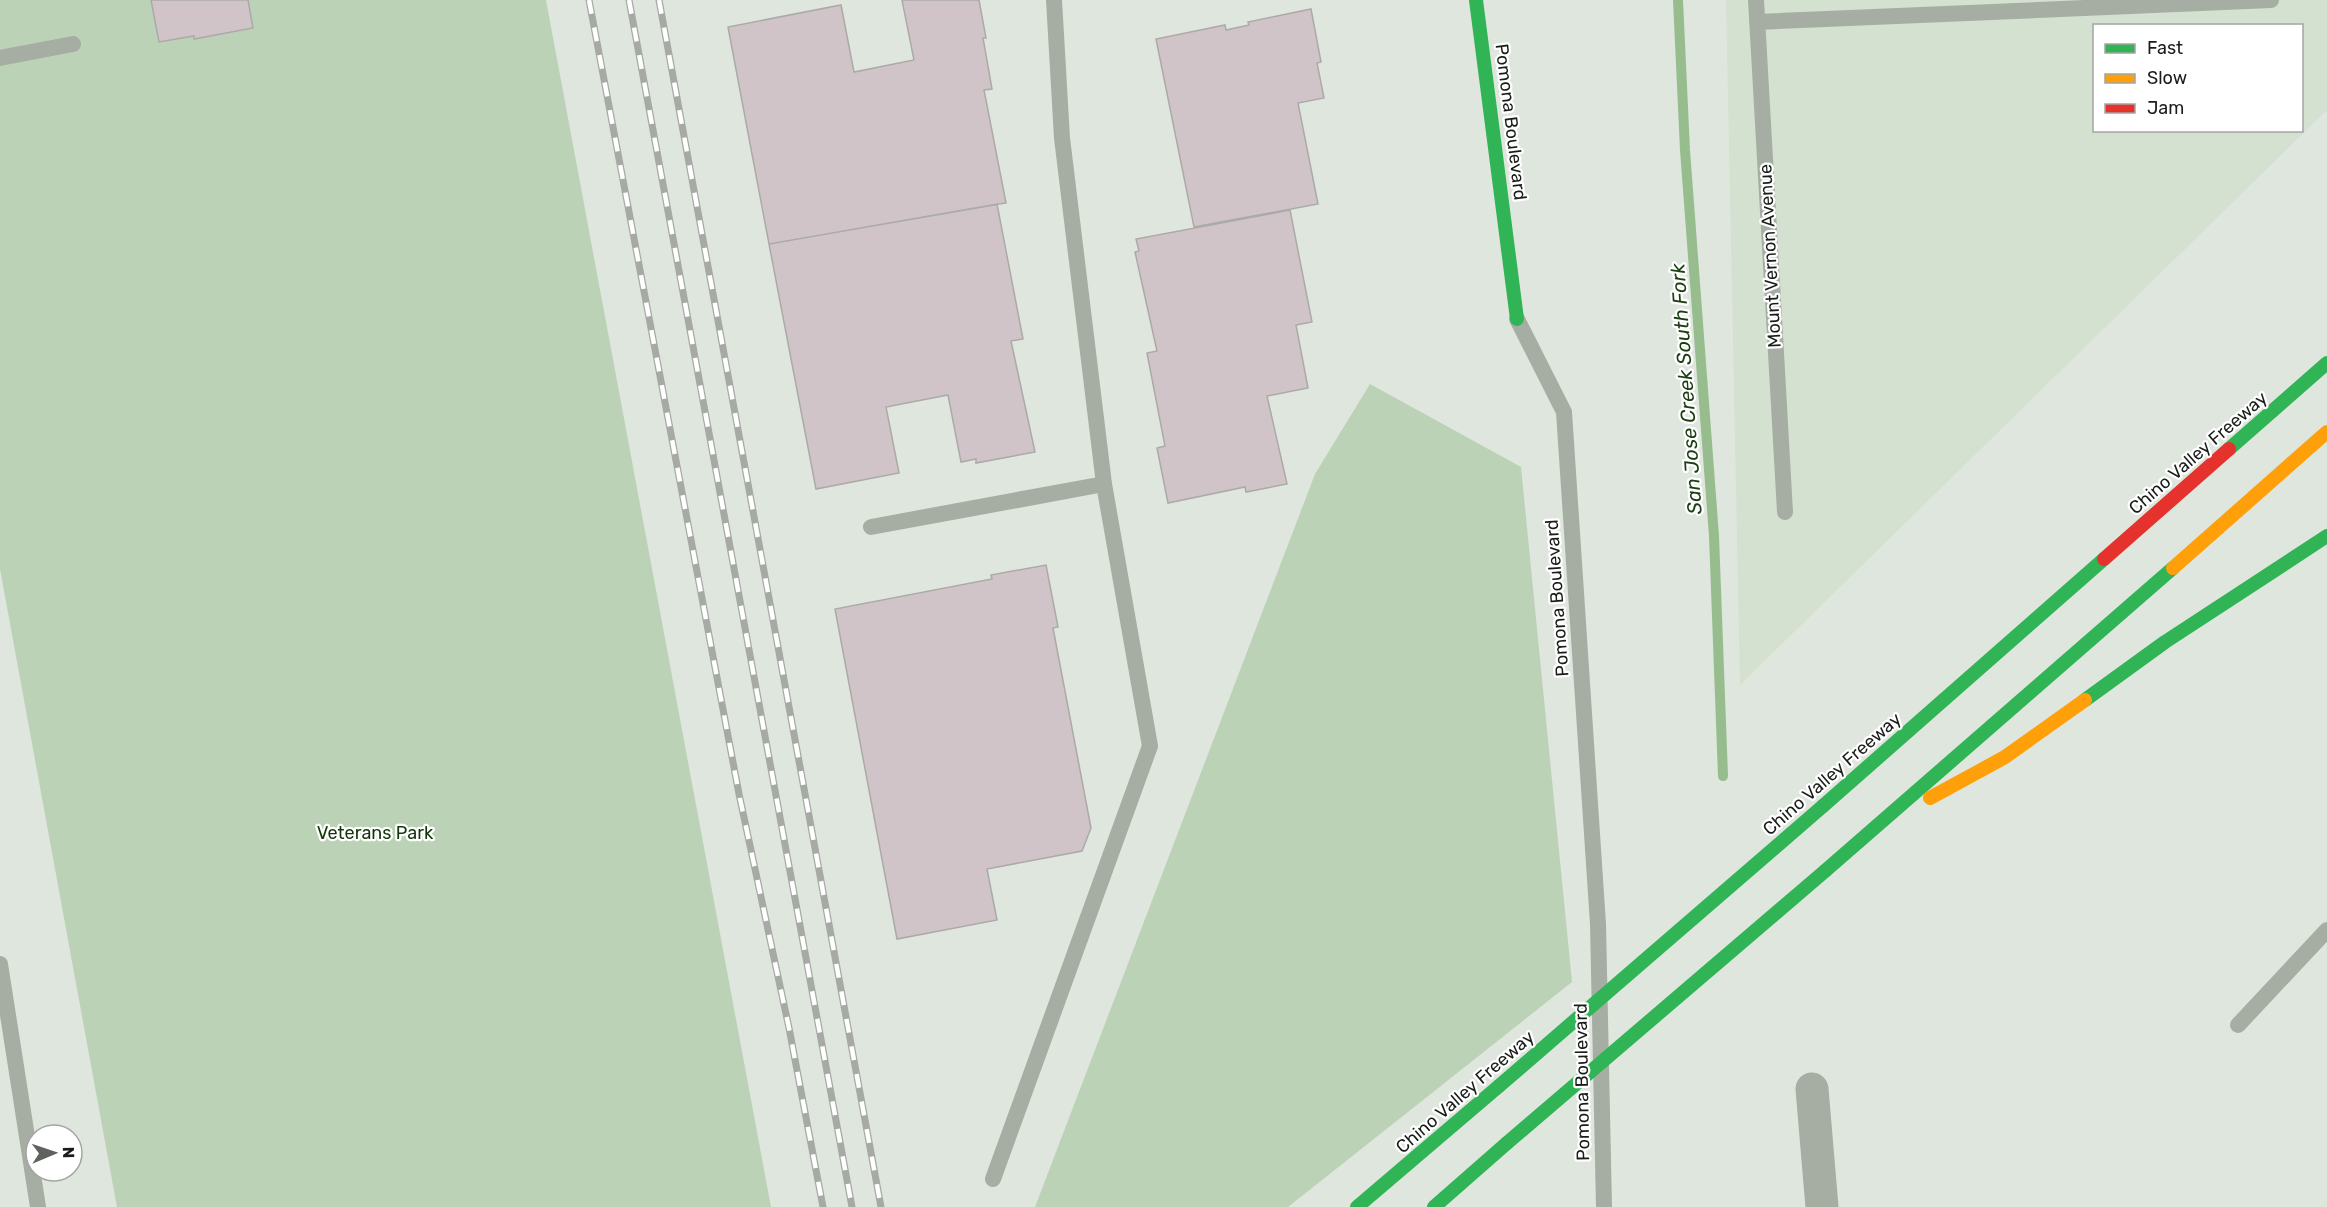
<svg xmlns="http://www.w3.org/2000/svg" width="2327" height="1207" font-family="Rubik,sans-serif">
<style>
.built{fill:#d4e1d1;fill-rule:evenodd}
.green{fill:#bbd2b6}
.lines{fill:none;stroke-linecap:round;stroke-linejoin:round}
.stream{stroke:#97bd8e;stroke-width:10}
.building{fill:#d0c4c9;stroke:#abaaa8;stroke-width:1.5}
.lane{stroke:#a6aea3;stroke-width:16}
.street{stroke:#a6aea3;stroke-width:33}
.fast{stroke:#30b455;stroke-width:14}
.slow{stroke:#ff9f0a;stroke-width:14}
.jam{stroke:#e5322d;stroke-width:14}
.rail-casing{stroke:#a5aba3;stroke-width:7}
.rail{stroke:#fff;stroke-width:4.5;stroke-dasharray:14;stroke-linecap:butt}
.fast-bridge{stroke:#30b455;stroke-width:14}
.labels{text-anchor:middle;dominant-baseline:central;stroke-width:4.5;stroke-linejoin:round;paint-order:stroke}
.street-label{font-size:18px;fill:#191d18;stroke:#fff}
.park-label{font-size:18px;fill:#123609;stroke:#fff}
.water-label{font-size:20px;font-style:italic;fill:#1a3d11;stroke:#fff}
</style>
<rect width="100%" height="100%" fill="#dfe6de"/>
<path class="built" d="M1726,0H2327V110L1740,685ZM2094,26H2302V130H2094Z"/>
<path class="green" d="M0,0H546L771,1207H117L0,569Z
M1370,384L1521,467L1572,982L1288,1207H1035L1315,474Z"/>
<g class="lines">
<path class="stream" d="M1678,0L1685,150L1714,536L1723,776"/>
</g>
<path class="building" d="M151,0H248L253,28L194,39V36L159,42Z
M902,0H979L986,38H983L992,89L984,90L1006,203L769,244L728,27L841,5L854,72L914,60Z
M1311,9L1321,62L1317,63L1324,98L1298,103L1318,204L1194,227L1156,39L1225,25L1226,30L1249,25L1248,22Z
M997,204L1023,339L1011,341L1035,452L976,463V459L961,462L948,395L886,407L899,473L816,489L769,244Z
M1290,210L1312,322L1296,325L1308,388L1267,396L1287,484L1246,492L1245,487L1168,503L1157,448L1165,446L1147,353L1157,351L1135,252L1139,251L1136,239Z
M1046,565L1058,627L1053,628L1091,828L1082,851L987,869L997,920L897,939L835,609L992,579L991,575Z"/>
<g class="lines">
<path class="lane" d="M1756,0L1785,512
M1757,22L2271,0
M0,58L73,44
M1517,319L1564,412L1598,924L1604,1207
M871,527L1104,484
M0,964L38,1207
M2238,1025L2327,930
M993,1179L1150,746L1104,484L1062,138L1054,0"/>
<path class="street" d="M1812,1089L1822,1207"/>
<path class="fast" d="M1476,0L1517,319
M2229,449L2327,363
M2085,700L2165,642L2327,536
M1823,806L2104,559
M1825,871L2173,568
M1357,1207L1499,1086
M1434,1207L1507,1143"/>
<path class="slow" d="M2173,568L2327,432
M1930,798L2005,757L2085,700"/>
<path class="jam" d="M2104,559L2229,449"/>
<defs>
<path id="rail" d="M589,0L739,794L789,1028L823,1207
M629,0L852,1207
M659,0L881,1207"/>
</defs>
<use href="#rail" class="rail-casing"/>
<use href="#rail" class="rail"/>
<path class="fast-bridge" d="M1499,1086L1823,806
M1507,1143L1825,871"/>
</g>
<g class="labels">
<g class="street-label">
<text transform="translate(1511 122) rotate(83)">Pomona Boulevard</text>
<text transform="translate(1770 256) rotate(-93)">Mount Vernon Avenue</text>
<text transform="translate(2198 453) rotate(-41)">Chino Valley Freeway</text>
<text transform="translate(1557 598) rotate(-94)">Pomona Boulevard</text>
<text transform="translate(1832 774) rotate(-41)">Chino Valley Freeway</text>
<text transform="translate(1582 1082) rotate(-91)">Pomona Boulevard</text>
<text transform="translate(1465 1092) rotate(-41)">Chino Valley Freeway</text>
</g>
<g class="park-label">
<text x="375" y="833">Veterans Park</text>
</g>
<g class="water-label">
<text transform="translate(1686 389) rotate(-94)">San Jose Creek South Fork</text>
</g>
</g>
<rect x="2093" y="24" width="210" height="108" fill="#ffffff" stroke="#a3a5a3" stroke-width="1.5"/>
<rect x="2105" y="44" width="30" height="9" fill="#30b455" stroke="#a3a5a3" stroke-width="1.5"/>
<text x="2147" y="54" font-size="18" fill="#191d18">Fast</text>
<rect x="2105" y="74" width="30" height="9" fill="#ff9f0a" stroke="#a3a5a3" stroke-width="1.5"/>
<text x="2147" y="84" font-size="18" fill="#191d18">Slow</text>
<rect x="2105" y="104" width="30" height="9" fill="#e5322d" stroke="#a3a5a3" stroke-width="1.5"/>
<text x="2147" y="114" font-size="18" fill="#191d18">Jam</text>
<g transform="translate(54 1153) rotate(88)"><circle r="28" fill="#ffffff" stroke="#a3a5a3" stroke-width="1.5"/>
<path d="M0-4.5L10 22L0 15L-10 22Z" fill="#5e635d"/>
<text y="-9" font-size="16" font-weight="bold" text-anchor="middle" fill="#191d18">N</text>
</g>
</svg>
